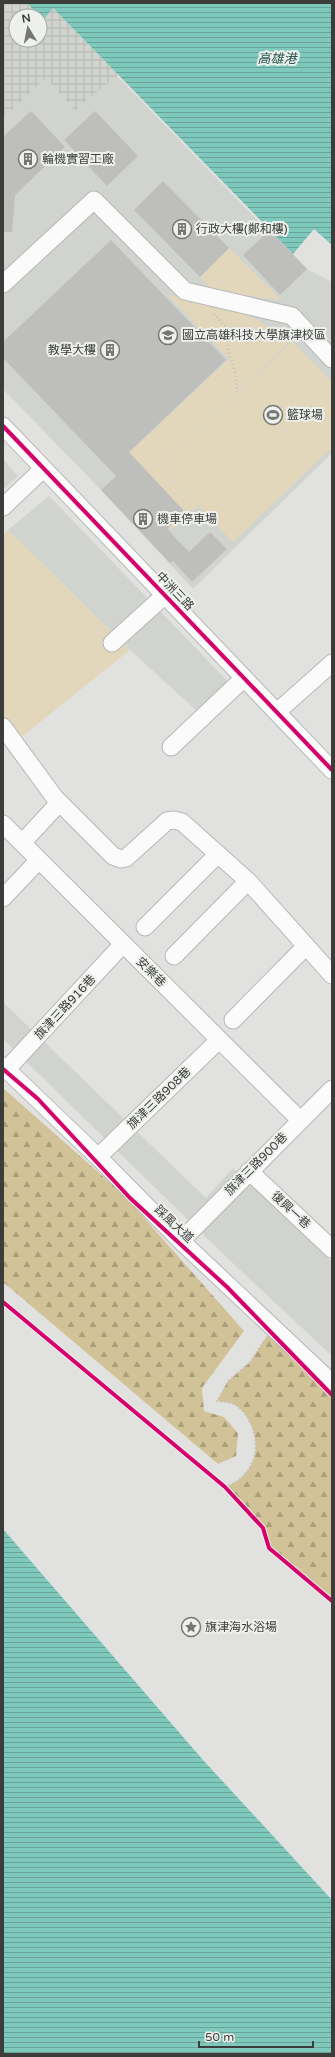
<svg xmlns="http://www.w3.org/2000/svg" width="335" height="2057" font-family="'Varela Round','Noto Sans TC',sans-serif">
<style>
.built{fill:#d1d4ce}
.industrial{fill:url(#industrial-grid)}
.grass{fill:#e2d7ba}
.forest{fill:url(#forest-firs)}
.water{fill:url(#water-rules)}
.pier{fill:#e1e2e0}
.building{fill:#bebfbd}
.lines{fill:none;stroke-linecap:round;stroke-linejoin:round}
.minor-casing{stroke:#b7b8b6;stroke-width:19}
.path{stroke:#c0c1c0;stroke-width:2.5;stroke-dasharray:1 3;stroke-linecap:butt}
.minor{stroke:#fafbfa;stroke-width:17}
.cycleway-casing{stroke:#edf0ec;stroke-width:6}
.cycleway{stroke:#d6006c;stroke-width:4}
.labels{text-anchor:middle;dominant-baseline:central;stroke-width:4;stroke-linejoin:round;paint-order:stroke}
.poi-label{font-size:12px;fill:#3c3d3b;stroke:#edf0ec;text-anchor:start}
.street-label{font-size:12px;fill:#3c3d3b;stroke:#edf0ec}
.water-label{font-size:13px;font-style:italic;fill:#29564e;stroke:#edf0ec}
</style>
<defs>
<pattern id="industrial-grid" width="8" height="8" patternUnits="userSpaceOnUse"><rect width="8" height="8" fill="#d1d4ce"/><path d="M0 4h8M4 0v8" fill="none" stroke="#b4b7b2"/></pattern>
<pattern id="forest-firs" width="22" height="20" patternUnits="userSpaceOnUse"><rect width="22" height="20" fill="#d1c297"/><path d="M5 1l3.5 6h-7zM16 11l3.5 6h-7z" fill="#ab9f7c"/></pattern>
<pattern id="water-rules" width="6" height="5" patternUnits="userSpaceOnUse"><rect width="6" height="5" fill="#7fc9bc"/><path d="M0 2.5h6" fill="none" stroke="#69a49a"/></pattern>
</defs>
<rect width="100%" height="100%" fill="#e1e2e0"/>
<path class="built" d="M118,75L307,269L332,282V453L193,589L101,490L3,389V118L46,78L75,110Z
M3,459L18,476L3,490Z
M49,496L239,693L210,723L130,650L8,530Z
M3,1002L206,1198L233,1168L332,1262V1356L222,1253L3,1039Z"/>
<path class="industrial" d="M3,3H27L39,16H16V40H40V17L43,19L53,8L118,75L75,110L46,78L3,118Z"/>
<path class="grass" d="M229,248L281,300L215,292L200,277Z
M168,295C213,305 255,309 288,343L159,466L197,506L171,530L112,469L229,359Z
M292,341L332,382V447L233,542L160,466Z
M8,530L130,650L8,748L3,742V535Z"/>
<path class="forest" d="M3,1088L124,1195L244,1331L202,1388L204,1411L224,1417L238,1433L236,1456L218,1464L3,1282Z
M270,1331L332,1395V1601L269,1548L263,1528L225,1487C237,1483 246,1475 252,1463C261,1445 252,1415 235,1405C230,1402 222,1402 217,1401L228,1381L250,1362Z"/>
<path class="water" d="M27,3H332V245L314,229L293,254L53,8L43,20Z
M3,1529L203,1760L332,1900V2054H3Z"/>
<path class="pier" d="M118,75L270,230L268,231L117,76Z"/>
<path class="building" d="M31,111L65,147L15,195L12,232H3V137Z
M95,111L138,156L107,186L64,140Z
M163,181L229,248L200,277L134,210Z
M270,230L307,269L280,295L243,255Z
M111,240L226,360L129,452L185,512L167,529L189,552L210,532L227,549L192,582L173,561L170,563L101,490L116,476L3,358V342Z"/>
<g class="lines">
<defs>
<path id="minor" d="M3,284L94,200L185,291L292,316L332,359
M3,426L332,770
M3,507L43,469
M112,643L165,595
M277,712L332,663
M3,727L55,798L113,856L121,859L126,858L167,821L174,820L182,822L248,881L332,975
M171,747L244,678
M3,824L300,1120
M22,843L59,803
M3,898L39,860
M145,927L218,854
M174,956L248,881
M233,1020L306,946
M3,1066L98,1157L181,1241L332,1383
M7,1069L123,944
M98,1157L219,1040
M249,1171L332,1249
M181,1241L332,1089"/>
</defs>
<use href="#minor" class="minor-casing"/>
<path class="path" d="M214,314L227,328L228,350L235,372L237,392
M225,1487C237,1483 246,1475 252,1463C261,1445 252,1415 235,1405C230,1402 222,1402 217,1401L228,1381L250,1362L264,1340"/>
<use href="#minor" class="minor"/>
<defs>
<path id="cycleway" d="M3,426L332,770
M3,1069L38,1099L130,1198L227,1287L332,1395
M3,1302L225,1487L263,1528L269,1548L332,1601"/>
</defs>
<use href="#cycleway" class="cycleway-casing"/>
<use href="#cycleway" class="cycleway"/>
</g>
<defs>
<symbol id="building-ring" viewBox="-11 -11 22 22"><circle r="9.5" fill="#edf0ec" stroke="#767775" stroke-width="1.5"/><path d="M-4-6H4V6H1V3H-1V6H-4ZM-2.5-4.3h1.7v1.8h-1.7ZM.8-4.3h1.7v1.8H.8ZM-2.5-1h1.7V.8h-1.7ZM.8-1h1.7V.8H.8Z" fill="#767775"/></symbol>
<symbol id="university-ring" viewBox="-11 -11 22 22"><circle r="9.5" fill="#edf0ec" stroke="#767775" stroke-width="1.5"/><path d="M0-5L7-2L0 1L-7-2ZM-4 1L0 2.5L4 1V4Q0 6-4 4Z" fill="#767775"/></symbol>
<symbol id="stadium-ring" viewBox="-11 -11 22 22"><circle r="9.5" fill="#edf0ec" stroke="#767775" stroke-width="1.5"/><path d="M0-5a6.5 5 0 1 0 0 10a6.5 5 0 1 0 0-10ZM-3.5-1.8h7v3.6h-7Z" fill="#767775"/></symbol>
<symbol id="sight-ring" viewBox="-11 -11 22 22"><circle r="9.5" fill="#edf0ec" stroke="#767775" stroke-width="1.5"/><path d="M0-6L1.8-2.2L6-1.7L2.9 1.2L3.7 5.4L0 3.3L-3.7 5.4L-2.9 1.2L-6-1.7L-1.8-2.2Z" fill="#767775"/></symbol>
</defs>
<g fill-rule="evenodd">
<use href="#building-ring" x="17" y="148" width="22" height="22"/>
<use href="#building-ring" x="171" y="218" width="22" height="22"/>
<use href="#university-ring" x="157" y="324" width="22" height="22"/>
<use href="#building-ring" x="99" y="339" width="22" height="22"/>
<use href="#stadium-ring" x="262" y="404" width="22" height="22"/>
<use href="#building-ring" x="132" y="508" width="22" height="22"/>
<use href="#sight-ring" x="180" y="1616" width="22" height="22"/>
</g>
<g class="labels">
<g class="poi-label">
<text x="42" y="159">輪機實習工廠</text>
<text x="196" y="229">行政大樓(鄭和樓)</text>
<text x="182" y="335">國立高雄科技大學旗津校區</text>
<text x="96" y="350" text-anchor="end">教學大樓</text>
<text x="287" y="415">籃球場</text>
<text x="157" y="519">機車停車場</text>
<text x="205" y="1627">旗津海水浴場</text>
</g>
<g class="street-label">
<text transform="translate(175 591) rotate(46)">中洲三路</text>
<text transform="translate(151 972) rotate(45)">安樂巷</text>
<text transform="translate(65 1007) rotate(-47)">旗津三路916巷</text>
<text transform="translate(159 1098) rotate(-44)">旗津三路908巷</text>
<text transform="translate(256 1164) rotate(-45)">旗津三路900巷</text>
<text transform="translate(291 1210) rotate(43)">復興一巷</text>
<text transform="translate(174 1224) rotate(43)">踩風大道</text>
</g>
<g class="water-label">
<text x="277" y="59">高雄港</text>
</g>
</g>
<rect width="335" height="2057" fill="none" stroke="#3c3d3b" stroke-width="8"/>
<g transform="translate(28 28) rotate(350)"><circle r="19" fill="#edf0ec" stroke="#a6a8a5"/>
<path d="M0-3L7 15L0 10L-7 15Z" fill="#767775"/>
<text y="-6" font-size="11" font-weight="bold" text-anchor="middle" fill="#3c3d3b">N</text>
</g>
<path d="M199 2041v6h114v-6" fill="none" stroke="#3c3d3b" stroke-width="2"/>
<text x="205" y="2041" font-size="12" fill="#3c3d3b" stroke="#edf0ec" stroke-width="3" paint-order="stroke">50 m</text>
</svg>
